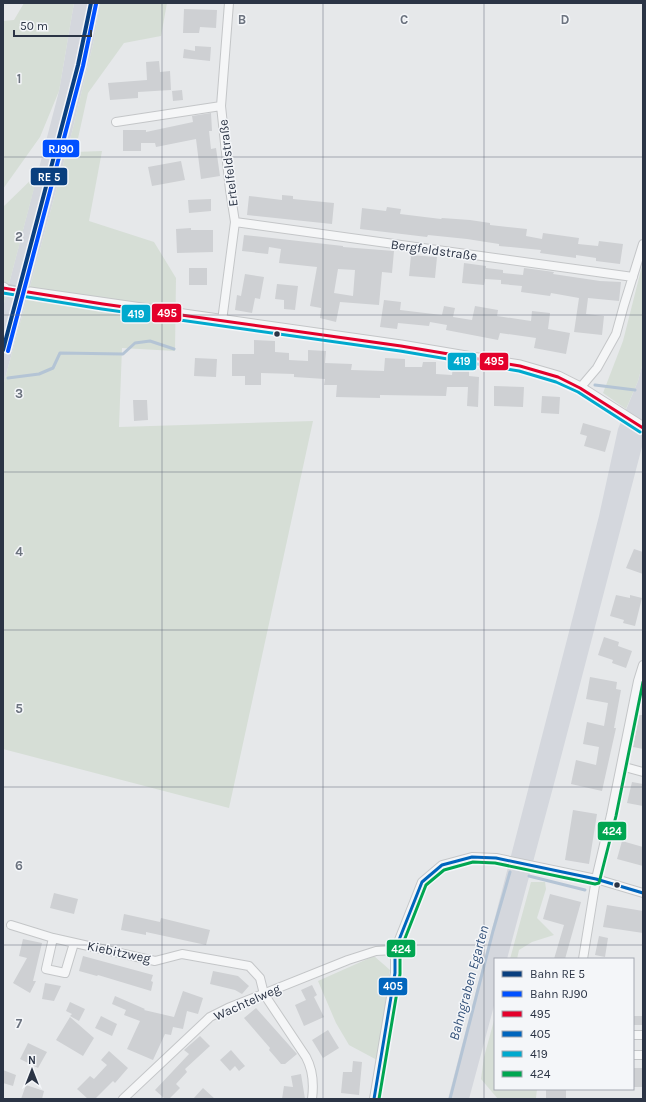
<svg xmlns="http://www.w3.org/2000/svg" width="646" height="1102" font-family="Karla,sans-serif">
<style>
.built{fill:#d4d7dd}
.green{fill:#d6ded6}
.lines{fill:none;stroke-linecap:round;stroke-linejoin:round}
.stream{stroke:#b4c4d5;stroke-width:3}
.building{fill:#ced0d3;fill-rule:evenodd}
.tertiary-tunnel{stroke:#c1c4c9;stroke-width:11;stroke-dasharray:11 5.5;stroke-linecap:butt}
.minor-casing{stroke:#c4c6c8;stroke-width:10}
.tertiary-casing{stroke:#c4c6c8;stroke-width:13}
.minor{stroke:#f5f6f7;stroke-width:8}
.tertiary{stroke:#f5f6f7;stroke-width:11}
.bus-1-casing{stroke:#f4f6f9;stroke-width:6}
.bus-2-casing{stroke:#f4f6f9;stroke-width:6}
.bus-3-casing{stroke:#f4f6f9;stroke-width:6}
.bus-4-casing{stroke:#f4f6f9;stroke-width:6}
.bus-1{stroke:#e4002b;stroke-width:3}
.bus-2{stroke:#0065bd;stroke-width:3}
.bus-3{stroke:#00a9ce;stroke-width:3}
.bus-4{stroke:#00a651;stroke-width:3}
.rail-1-casing{stroke:#f4f6f9;stroke-width:7}
.rail-2-casing{stroke:#f4f6f9;stroke-width:7}
.rail-1{stroke:#093f7f;stroke-width:4}
.rail-2{stroke:#0050ff;stroke-width:4}
.grid{fill:none;stroke:#6c737f;stroke-width:1;stroke-opacity:0.55}
.bus-dot{fill:#2b3445;stroke:#f4f6f9;stroke-width:1.5}
.labels{text-anchor:middle;dominant-baseline:central;stroke-width:3;stroke-linejoin:round;paint-order:stroke}
.street-label{font-size:13px;fill:#2b3445;stroke:#f4f6f9}
.water-label{font-size:14px;font-style:italic;fill:#34527a;stroke:#f4f6f9}
.grid-label{font-size:13px;text-anchor:middle;font-weight:bold;fill:#6c737f;stroke:#f4f6f9;stroke-width:3;stroke-linejoin:round;paint-order:stroke}
.line-badge{stroke:#f4f6f9;stroke-width:1.5}
.badge-label{font-size:11px;text-anchor:middle;font-weight:bold;fill:#fff}
</style>
<rect width="100%" height="100%" fill="#e6e8ea"/>
<path class="built" d="M74,3H100L94,40L72,132L3,386V307L59,91Z
M643,362V443L555,780L507,959H495V1002L469,1099H448L599,516L618,429L638,381Z"/>
<path class="green" d="M24,3H74L59,91L40,137L3,189V21L14,20Z
M100,3H167L161,36L124,43L88,93L75,152L102,151L89,221L154,242L176,278L175,351L122,348L119,427L313,421L229,808L3,749V386L72,132L94,40Z
M38,173L3,307V207Z
M643,262V362L638,381L626,409L603,393L623,341Z
M531,882H545L546,889L537,918L554,935L532,942L519,950L517,959H510Z
M374,956L390,970L377,1060L349,1045L336,1023L318,981Z
M495,1017V1089H537L536,1098L498,1099L481,1079L484,1057Z"/>
<g class="lines">
<path class="stream" d="M8,378L39,374L53,368L60,353L123,354L135,343L150,341L174,349
M595,385L635,390
M529,876L585,890
M450,1099L493,931L510,872"/>
</g>
<path class="building" d="M184,9L217,10L216,28L200,27L199,33H183Z
M195,46L211,47L210,61L183,58L184,49L195,51Z
M159,61L160,72L170,71L171,90L138,92V98L110,100L108,83L147,80L146,62Z
M182,90L183,100L173,101L172,91Z
M211,113L212,131H209L211,149L216,148L220,176L201,179L196,139L156,147L155,143H141V151H123V130H146V132L193,122L192,116Z
M181,161L185,180L152,186L148,167Z
M282,195L293,196V199L334,203L332,224L247,215L249,196L282,200Z
M211,199V211L189,213L188,200Z
M387,207L401,209L400,214L441,219L442,218L470,220L490,223V225L527,229L526,236L542,239L543,233L579,238L578,244L598,246L599,241L623,244L620,264L596,261V258L576,255V258L540,253L541,250L499,246V244L467,239L428,235L427,237L360,229L362,208L386,211Z
M191,228V230H213V252L177,253L176,229Z
M244,235L343,246V247L394,251L392,273L382,272L379,305L340,302L336,322L320,318L321,308L310,306L317,267L279,263L281,249L269,247L268,254L242,251ZM338,269L355,270L353,296L334,293Z
M411,255L437,257L435,278L409,276Z
M464,263L486,266V268L503,270V273L523,275L524,268L554,272L553,274L600,281L621,282L619,301L588,298L586,314L604,316L602,335L574,332L579,298L551,293L550,296L521,292L522,286L501,284V280L485,279L484,285L462,283Z
M189,268H207V285H189Z
M245,274L264,277L260,299L255,298L252,313L235,310L237,295L241,296Z
M277,284L298,286L295,310L284,309V300L275,299Z
M384,300L401,302L400,310L442,315L444,306L455,308L453,317L472,320L475,306L498,310L497,316L531,321L532,311L550,313L548,329L570,333L566,354L534,348L536,338L500,333L498,340L446,330L447,325L430,322L429,326L398,323L397,329L380,327Z
M254,340L275,341V352L289,353V360L308,361V350L326,351L325,363L352,364L351,370L384,371L385,358L405,359V367H422L423,362H436V374L452,375L453,366H469V376L479,377L478,407L467,406L468,387H447L446,396L380,395V398L336,397L337,385H324L325,379L294,377V374L261,373V385H245V376H232V354H254Z
M195,358L217,359L216,377L194,376Z
M494,386L524,387L523,407L494,406Z
M542,396L560,397L559,414L541,413Z
M133,400H147L148,420L134,421Z
M583,423L611,431L605,452L584,446L587,436L580,434Z
M634,549L643,552V574L626,568Z
M616,595L630,598V595L642,598L635,626L623,623L624,620L610,616Z
M604,637L619,642L618,646L632,651L626,668L612,663L613,660L598,655Z
M590,677L617,682L616,689L621,690L614,728H616L602,791L571,784L576,760L596,765L599,747L583,744L587,722L604,726L608,703L586,699Z
M639,715H643V749L633,747Z
M632,782L643,784V806L627,803Z
M573,810L597,814L589,864L565,860Z
M622,841L643,847V866L617,859Z
M54,893L78,899L74,914L50,908Z
M550,894L581,902L565,959H554L564,925L543,919Z
M607,905L643,911V933L603,927Z
M124,914L160,922L161,918L210,930L206,945L146,932V935L121,930Z
M599,936L608,938L605,957L595,955Z
M23,939L42,943L33,981H36L30,993L13,983L27,958L19,956Z
M83,956L153,975L151,981L153,982L151,991L98,975L97,976L79,971Z
M213,971L238,976L249,986L242,994L235,990L210,984Z
M45,983L61,986L54,1001L42,999Z
M312,985L317,995L314,997L324,1017L304,1026L295,1005L306,1000L301,990Z
M183,991L203,998L198,1014L187,1011L183,1029L173,1027L171,1035L165,1034L153,1060L127,1049L140,1021L124,1015L126,1010L112,1004L115,996L145,1009L144,1010L174,1017Z
M70,1002L85,1009L79,1021L70,1016L72,1014L66,1011Z
M256,1008L297,1054L285,1064H281L276,1058L269,1050L270,1048L244,1018Z
M101,1016L117,1024L112,1036L95,1028Z
M633,1016H643V1025H633Z
M70,1017L94,1038L83,1056L56,1040Z
M328,1030L339,1048L323,1058L312,1040Z
M200,1036L210,1046L185,1069L187,1072L176,1084L180,1088L169,1099H165L155,1090L189,1054L184,1050Z
M28,1043L47,1052L38,1068L20,1059Z
M231,1050L245,1066L239,1071L235,1066L230,1071L220,1060Z
M109,1051L128,1068L115,1083L113,1081L95,1099H88L77,1089L90,1076L94,1079L107,1065L101,1060Z
M353,1061L362,1062L359,1095L341,1093L343,1072H352Z
M633,1068H643V1087H633Z
M3,1070L16,1075L13,1086L3,1083Z
M301,1074L305,1099H282L284,1086L293,1087L291,1076Z
M26,1085L44,1091L42,1099H21Z
M203,1088L215,1099H193Z
M546,1089H566V1099H546Z"/>
<g class="lines">
<path class="tertiary-tunnel" d="M4,289L30,293"/>
<defs>
<path id="minor" d="M116,122L221,106
M235,222L633,277
M222,321L235,222L230,190L221,106L229,3
M580,388L597,368L616,334L624,305L643,244
M621,766L643,772
M11,925L53,938L155,961L182,954L249,966L260,978L264,994L306,1057C313,1070 314,1084 312,1099
M53,938L46,969L65,973L74,943
M583,959L596,879L611,815L638,681L643,665
M633,1035H643
M633,1055H643
M123,1099L210,1017L228,1008L348,960L376,951L395,950
M374,1099L395,973V950L422,882L442,865L472,857L496,858L596,879L643,893"/>
<path id="tertiary" d="M3,288L4,289
M30,293L401,346L520,366L558,377L580,388L643,428"/>
</defs>
<use href="#minor" class="minor-casing"/>
<use href="#tertiary" class="tertiary-casing"/>
<use href="#minor" class="minor"/>
<use href="#tertiary" class="tertiary"/>
<defs>
<path id="bus-1" d="M3,288L103,304L401,346L520,366L558,377L580,388L643,428"/>
<path id="bus-2" d="M374,1099L395,973V950L422,882L442,865L472,857L496,858L596,879L643,893"/>
<path id="bus-3" d="M3,293L102,309L400,351L519,371L556,382L578,392L640,432"/>
<path id="bus-4" d="M379,1099L400,974V951L426,885L444,870L473,862L495,863L595,884L599,883L616,816L643,682"/>
</defs>
<use href="#bus-1" class="bus-1-casing"/>
<use href="#bus-2" class="bus-2-casing"/>
<use href="#bus-3" class="bus-3-casing"/>
<use href="#bus-4" class="bus-4-casing"/>
<use href="#bus-1" class="bus-1"/>
<use href="#bus-2" class="bus-2"/>
<use href="#bus-3" class="bus-3"/>
<use href="#bus-4" class="bus-4"/>
<defs>
<path id="rail-1" d="M3,350L78,65L91,3"/>
<path id="rail-2" d="M8,351L83,66L96,4"/>
</defs>
<use href="#rail-1" class="rail-1-casing"/>
<use href="#rail-2" class="rail-2-casing"/>
<use href="#rail-1" class="rail-1"/>
<use href="#rail-2" class="rail-2"/>
</g>
<path class="grid" d="M162,3V1099M323,3V1099M484,3V1099M3,157H643M3,315H643M3,472H643M3,630H643M3,787H643M3,945H643"/>
<g class="bus-dot">
<circle cx="277" cy="334" r="3.5"/>
<circle cx="617" cy="885" r="3.5"/>
</g>
<g class="labels">
<g class="street-label">
<text transform="translate(228 163) rotate(-97)">Ertelfeldstraße</text>
<text transform="translate(434 250) rotate(8)">Bergfeldstraße</text>
<text transform="translate(119 952) rotate(12)">Kiebitzweg</text>
<text transform="translate(247 1002) rotate(-24)">Wachtelweg</text>
</g>
<g class="water-label">
<text transform="translate(469 983) rotate(-75)">Bahngraben Egarten</text>
</g>
</g>
<g class="grid-label">
<text x="242" y="24">B</text>
<text x="404" y="24">C</text>
<text x="565" y="24">D</text>
<text x="19" y="83">1</text>
<text x="19" y="241">2</text>
<text x="19" y="398">3</text>
<text x="19" y="556">4</text>
<text x="19" y="713">5</text>
<text x="19" y="870">6</text>
<text x="19" y="1028">7</text>
</g>
<g class="line-badge">
<rect x="42" y="139" width="38" height="19" rx="4" fill="#0050ff"/>
<rect x="30" y="167" width="38" height="19" rx="4" fill="#093f7f"/>
<rect x="151" y="303" width="31" height="20" rx="4" fill="#e4002b"/>
<rect x="121" y="304" width="30" height="19" rx="4" fill="#00a9ce"/>
<rect x="447" y="352" width="30" height="19" rx="4" fill="#00a9ce"/>
<rect x="479" y="352" width="30" height="19" rx="4" fill="#e4002b"/>
<rect x="597" y="821" width="30" height="20" rx="4" fill="#00a651"/>
<rect x="386" y="939" width="30" height="19" rx="4" fill="#00a651"/>
<rect x="378" y="977" width="30" height="19" rx="4" fill="#0065bd"/>
</g>
<g class="badge-label">
<text x="61" y="153">RJ90</text>
<text x="49" y="181">RE 5</text>
<text x="167" y="317">495</text>
<text x="136" y="318">419</text>
<text x="462" y="365">419</text>
<text x="494" y="365">495</text>
<text x="612" y="835">424</text>
<text x="401" y="953">424</text>
<text x="393" y="990">405</text>
</g>
<rect width="646" height="1102" fill="none" stroke="#2b3445" stroke-width="8"/>
<rect x="494" y="958" width="140" height="132" fill="#f4f6f9" stroke="#a4a8b1"/>
<rect x="502" y="971" width="20" height="6" fill="#093f7f" stroke="#a4a8b1"/>
<text x="530" y="978" font-size="12" fill="#2b3445">Bahn RE 5</text>
<rect x="502" y="991" width="20" height="6" fill="#0050ff" stroke="#a4a8b1"/>
<text x="530" y="998" font-size="12" fill="#2b3445">Bahn RJ90</text>
<rect x="502" y="1011" width="20" height="6" fill="#e4002b" stroke="#a4a8b1"/>
<text x="530" y="1018" font-size="12" fill="#2b3445">495</text>
<rect x="502" y="1031" width="20" height="6" fill="#0065bd" stroke="#a4a8b1"/>
<text x="530" y="1038" font-size="12" fill="#2b3445">405</text>
<rect x="502" y="1051" width="20" height="6" fill="#00a9ce" stroke="#a4a8b1"/>
<text x="530" y="1058" font-size="12" fill="#2b3445">419</text>
<rect x="502" y="1071" width="20" height="6" fill="#00a651" stroke="#a4a8b1"/>
<text x="530" y="1078" font-size="12" fill="#2b3445">424</text>
<g transform="translate(32 1070)" stroke="#f4f6f9" stroke-width="3" paint-order="stroke">
<path d="M0-3L7 15L0 10L-7 15Z" fill="#2b3445"/>
<text y="-6" font-size="11" font-weight="bold" text-anchor="middle" fill="#2b3445">N</text>
</g>
<path d="M14 30v6h77v-6" fill="none" stroke="#2b3445" stroke-width="2"/>
<text x="20" y="30" font-size="12" fill="#2b3445" stroke="#f4f6f9" stroke-width="3" paint-order="stroke">50 m</text>
</svg>
